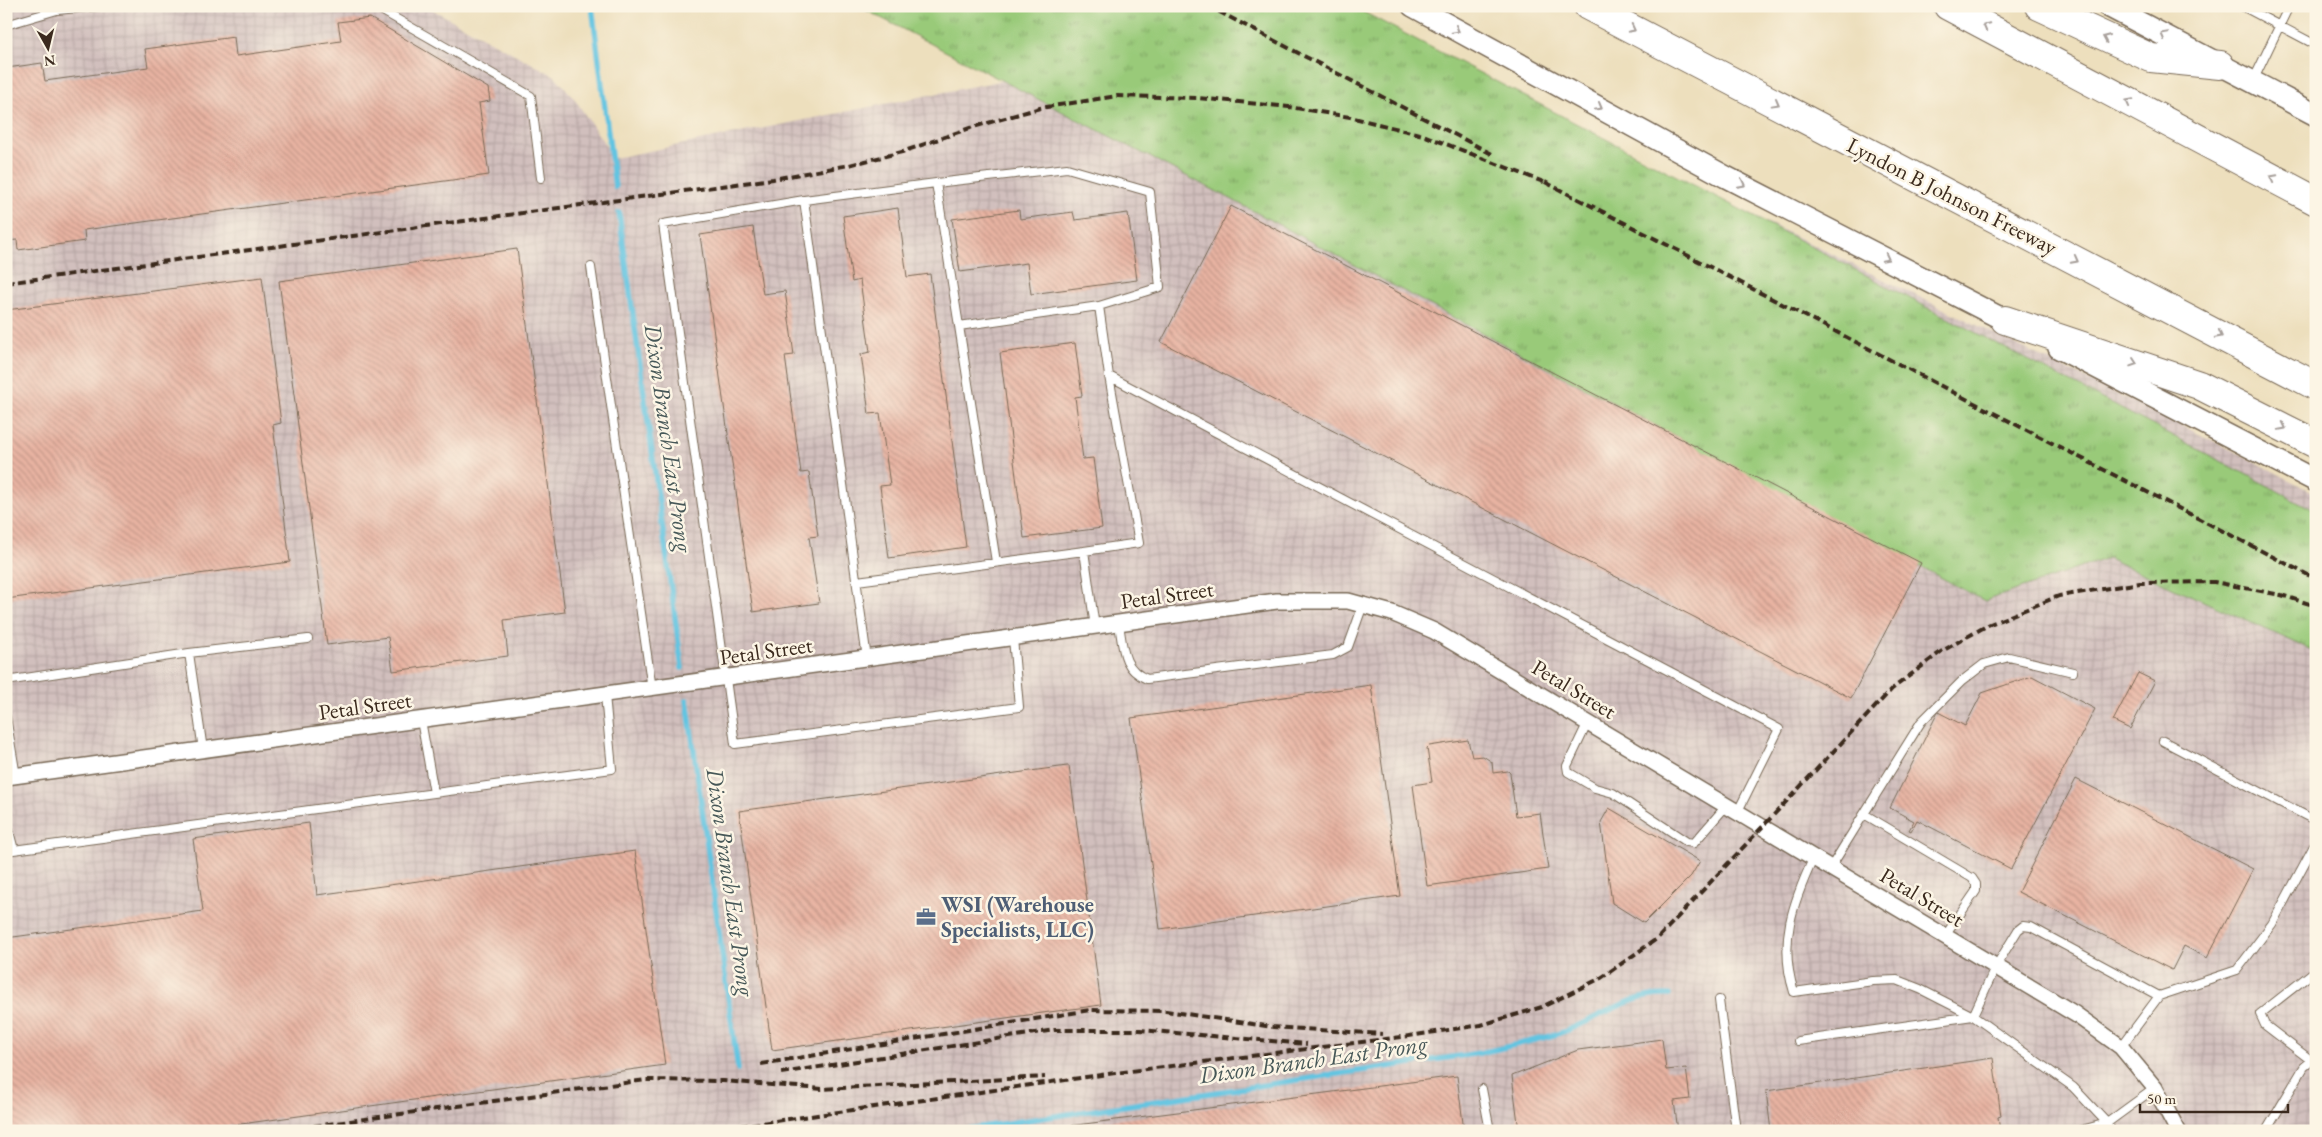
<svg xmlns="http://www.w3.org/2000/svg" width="2322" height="1137" font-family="'EB Garamond',serif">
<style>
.industrial{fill:url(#industrial-grid)}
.grass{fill:url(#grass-tufts);stroke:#6a7a4c}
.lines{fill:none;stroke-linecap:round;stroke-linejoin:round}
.stream{stroke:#63c4e1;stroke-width:5.5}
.building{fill:url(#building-back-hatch)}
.service-casing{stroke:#796956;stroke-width:10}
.minor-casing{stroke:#796956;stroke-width:18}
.secondary-casing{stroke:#796956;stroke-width:24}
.motorway-casing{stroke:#796956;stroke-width:30}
.service{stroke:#fff;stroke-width:8}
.minor{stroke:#fff;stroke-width:15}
.secondary{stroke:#fff;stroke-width:21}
.motorway{stroke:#fff;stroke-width:28}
.rail{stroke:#3b2a1e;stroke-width:4;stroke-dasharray:8 4;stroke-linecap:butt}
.oneway{stroke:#a79f9a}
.labels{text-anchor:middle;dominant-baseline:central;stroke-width:5;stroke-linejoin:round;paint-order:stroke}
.street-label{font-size:22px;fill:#3b2a1e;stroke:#fcf5e5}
.service-label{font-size:22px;font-weight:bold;fill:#4e5e75;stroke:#fcf5e5;text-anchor:start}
.water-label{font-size:24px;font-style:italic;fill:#475858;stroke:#fcf5e5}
</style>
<defs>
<pattern id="industrial-grid" width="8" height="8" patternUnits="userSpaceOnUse" patternTransform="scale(1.25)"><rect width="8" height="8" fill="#d1bfbd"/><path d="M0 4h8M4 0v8" fill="none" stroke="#b4a4a2"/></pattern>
<pattern id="grass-tufts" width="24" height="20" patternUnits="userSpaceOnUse" patternTransform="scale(1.25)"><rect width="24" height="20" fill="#99ca79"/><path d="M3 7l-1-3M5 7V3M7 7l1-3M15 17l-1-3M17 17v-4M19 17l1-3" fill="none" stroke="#7ea463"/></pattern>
<pattern id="building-back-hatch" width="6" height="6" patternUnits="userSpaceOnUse" patternTransform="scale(1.25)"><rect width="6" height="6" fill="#e8b3a2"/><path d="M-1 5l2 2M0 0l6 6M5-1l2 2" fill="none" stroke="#bd9283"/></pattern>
</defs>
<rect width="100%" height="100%" fill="#fcf5e5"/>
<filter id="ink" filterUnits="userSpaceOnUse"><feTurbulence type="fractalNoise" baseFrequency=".02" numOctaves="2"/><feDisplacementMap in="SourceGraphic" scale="10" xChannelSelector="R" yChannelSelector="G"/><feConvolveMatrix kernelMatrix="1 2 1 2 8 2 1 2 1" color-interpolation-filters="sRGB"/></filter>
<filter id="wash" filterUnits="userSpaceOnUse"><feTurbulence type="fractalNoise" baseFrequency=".0096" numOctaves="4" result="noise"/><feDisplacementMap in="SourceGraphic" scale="20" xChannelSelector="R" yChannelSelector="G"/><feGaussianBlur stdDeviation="1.12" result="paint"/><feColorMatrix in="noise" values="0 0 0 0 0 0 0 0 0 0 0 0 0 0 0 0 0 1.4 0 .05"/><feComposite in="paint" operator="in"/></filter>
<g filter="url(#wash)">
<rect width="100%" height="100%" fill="#eddfbd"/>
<path class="industrial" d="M6,6H426L555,76L574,98L614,158L1340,13L2252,460L2316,494V1131H6Z"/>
<path class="grass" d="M858,6H1352L2316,511V652L2108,558L1985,601L1229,198Z"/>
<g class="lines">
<path class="stream" d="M592,6L615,187
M619,213L682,668
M687,700L738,1069
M954,1131L1480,1053C1508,1046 1537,1041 1563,1032C1599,1019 1629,993 1669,995"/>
</g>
<g id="blocks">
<path class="building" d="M370,18L488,88L490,101L479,103L489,175L84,230L85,241L18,250L17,240L6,241L7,68L42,63L45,81L148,67L145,49L234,37L236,56L341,41L338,22Z
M1231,206L1921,563L1851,698L1161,342Z
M898,208L907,277L930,274L966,547L889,558L880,486L890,485L880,413L869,414L861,354L870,352L860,280L852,282L843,216Z
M1019,210L1020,219L1073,212L1075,220L1128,213L1137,280L1031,294L1027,263L960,272L952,219Z
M753,227L763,294L785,291L794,355L785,356L801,473L809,472L818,536L809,537L819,603L753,612L700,235Z
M517,249L565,612L504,620L508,656L393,671L388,637L327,645L279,281Z
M262,277L281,423L273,425L290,562L6,599V310Z
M1075,343L1082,396L1075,397L1083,459L1093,458L1102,528L1024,538L1000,353Z
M2138,673L2155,681L2130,729L2113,721Z
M2032,676L2095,709L2011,869L1917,820L1911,831L1909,830L1914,821L1890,808L1938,712L1965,726L1982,693Z
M1371,685L1400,896L1160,929L1131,718Z
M1468,740L1472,757L1483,756L1492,762L1493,773L1508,771L1510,773L1516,816L1540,813L1548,869L1427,886L1413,785L1432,782L1427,748L1429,746Z
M1067,766H1069L1101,1005L772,1050L739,811Z
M2076,779L2253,869L2207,958L2184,946L2172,970L2018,892Z
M1609,808L1700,861L1691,876L1644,923L1612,903L1601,822Z
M309,823L317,895L635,851L665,1065L191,1131H6V938L203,911L193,839Z
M1662,1039L1666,1070L1686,1068L1690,1099L1674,1101L1678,1131H1519L1512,1076L1578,1050Z
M1993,1058L2001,1116L1998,1117L2000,1131H1771L1766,1091Z
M1457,1076L1464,1131H1062L1061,1127Z"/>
</g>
</g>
<g filter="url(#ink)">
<use href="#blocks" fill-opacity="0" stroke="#796956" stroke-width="1"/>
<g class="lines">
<defs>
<path id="service" d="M374,6L531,96L541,178
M2242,6L2316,45
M6,25L57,10L100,6
M2253,81L2289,6
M936,183L1067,168L1150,192L1160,287L1099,306
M804,200L936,183L959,326L1099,306L1109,376L1139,543L1084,551
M591,267L652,689
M959,326L996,562
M1109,376L1779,729L1738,811
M857,581L1084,551L1095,627
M1119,624C1123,647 1122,669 1147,679L1333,655L1348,647L1363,605
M189,653L308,639
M867,659L804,200L663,224L735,744L1019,707L1013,638
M6,681L189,653L203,750
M6,717L16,776
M421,720L434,793
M1588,722L1567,766L1568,772L1595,788L1613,793L1687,842L1694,843L1727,805
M2163,741L2316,821
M1864,814L1972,878L1976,884V891L1945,936
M6,820L14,850
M6,851L612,769L605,695
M1814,857C1793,902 1778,942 1794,992L1873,981L1897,980L1920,989L1973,1016L2073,1087L2107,1123L2112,1131
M1831,867L1921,722L1962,681L1984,664L2009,657L2073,672
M2159,996L2237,970L2272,924L2316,842
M1719,1000L1736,1131
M1798,1041L1973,1016L1996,966L2018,930L2023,926L2031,927L2159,996L2121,1047
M2312,1061L2265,1025L2260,1014L2316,970
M1482,1089L1490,1131
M2078,1131L2107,1123L2155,1088
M2266,1131L2304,1067L2316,1057"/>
<path id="minor" d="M6,777L1277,601H1348L1392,613L1434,631L2075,1014L2121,1047L2155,1088L2178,1131"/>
<path id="secondary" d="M1413,6L1726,177L2018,327
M2108,6L2316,115
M2059,348L2316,481"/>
<path id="motorway" d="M1588,6L2316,386
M1948,6L2316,201
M2039,6L2151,58L2220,65
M2005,320L2199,385L2316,444"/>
</defs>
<use href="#service" class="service-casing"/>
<use href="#minor" class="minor-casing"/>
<use href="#secondary" class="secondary-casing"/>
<use href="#motorway" class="motorway-casing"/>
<use href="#service" class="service"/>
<use href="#minor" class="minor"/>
<use href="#secondary" class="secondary"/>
<use href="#motorway" class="motorway"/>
<path class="rail" d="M1208,6L1494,155
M1545,182L2316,579
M6,283L773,179L849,165L902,152L970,128L1040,108L1117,96L1198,98L1289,107L1350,117L1423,135L1551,185
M761,1064L1090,1010L1166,1011L1273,1027L1382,1034
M781,1073L1054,1030H1140L1307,1044
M278,1131L646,1080L723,1081L822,1089L1045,1077
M704,1131L1115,1073L1409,1036L1481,1025L1542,1007L1601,978L1658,938L1892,689L1942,651L1990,624L2059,596L2140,583L2214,582L2281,595L2316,606"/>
</g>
<defs><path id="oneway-chevron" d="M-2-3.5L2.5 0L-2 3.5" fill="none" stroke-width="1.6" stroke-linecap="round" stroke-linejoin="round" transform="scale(1.25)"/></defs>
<g class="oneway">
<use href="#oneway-chevron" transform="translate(1986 26) rotate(-152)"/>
<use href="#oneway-chevron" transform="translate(1632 29) rotate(27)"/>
<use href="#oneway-chevron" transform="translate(1456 30) rotate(29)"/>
<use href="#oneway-chevron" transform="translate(2164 35) rotate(-152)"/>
<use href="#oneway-chevron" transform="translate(2106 38) rotate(-156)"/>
<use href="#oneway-chevron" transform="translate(2129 102) rotate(-152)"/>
<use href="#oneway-chevron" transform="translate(1776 103) rotate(29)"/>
<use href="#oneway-chevron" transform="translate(1599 107) rotate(29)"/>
<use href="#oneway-chevron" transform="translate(2273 178) rotate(-152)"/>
<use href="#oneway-chevron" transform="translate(1742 184) rotate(27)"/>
<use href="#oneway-chevron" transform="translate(1886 258) rotate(27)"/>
<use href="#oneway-chevron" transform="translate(2075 260) rotate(28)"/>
<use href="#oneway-chevron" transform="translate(2219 335) rotate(28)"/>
<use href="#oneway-chevron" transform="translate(2134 363) rotate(19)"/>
<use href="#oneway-chevron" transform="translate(2283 427) rotate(27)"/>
</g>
</g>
<defs>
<symbol id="office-bare" viewBox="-9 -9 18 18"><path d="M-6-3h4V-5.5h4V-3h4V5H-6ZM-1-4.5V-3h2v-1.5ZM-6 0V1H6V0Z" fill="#5c6f8a" stroke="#fcf5e5" stroke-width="2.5" paint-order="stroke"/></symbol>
</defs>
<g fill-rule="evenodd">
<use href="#office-bare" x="912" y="903" width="28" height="28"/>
</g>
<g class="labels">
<g class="street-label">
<text transform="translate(1952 196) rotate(27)">Lyndon B Johnson Freeway</text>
<text transform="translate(1167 595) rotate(-8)">Petal Street</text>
<text transform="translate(766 651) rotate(-8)">Petal Street</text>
<text transform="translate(1574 689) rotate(31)">Petal Street</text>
<text transform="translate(365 706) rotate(-8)">Petal Street</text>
<text transform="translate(1922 897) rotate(31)">Petal Street</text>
</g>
<g class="service-label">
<text x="941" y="904">WSI (Warehouse<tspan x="941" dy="25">Specialists, LLC)</tspan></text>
</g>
<g class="water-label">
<text transform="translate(669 438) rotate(82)">Dixon Branch East Prong</text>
<text transform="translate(731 882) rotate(82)">Dixon Branch East Prong</text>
<text transform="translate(1313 1059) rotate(-8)">Dixon Branch East Prong</text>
</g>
</g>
<rect width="2322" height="1137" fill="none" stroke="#fcf5e5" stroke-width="25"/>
<g transform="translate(48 48) rotate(172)" stroke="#fcf5e5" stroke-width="4" paint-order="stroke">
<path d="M0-4L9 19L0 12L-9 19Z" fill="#3b2a1e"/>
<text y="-8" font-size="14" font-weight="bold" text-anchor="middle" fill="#3b2a1e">N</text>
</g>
<path d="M2140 1104v8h148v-8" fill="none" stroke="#3b2a1e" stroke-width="2.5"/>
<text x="2147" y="1104" font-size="15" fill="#3b2a1e" stroke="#fcf5e5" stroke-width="4" paint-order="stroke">50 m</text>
</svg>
